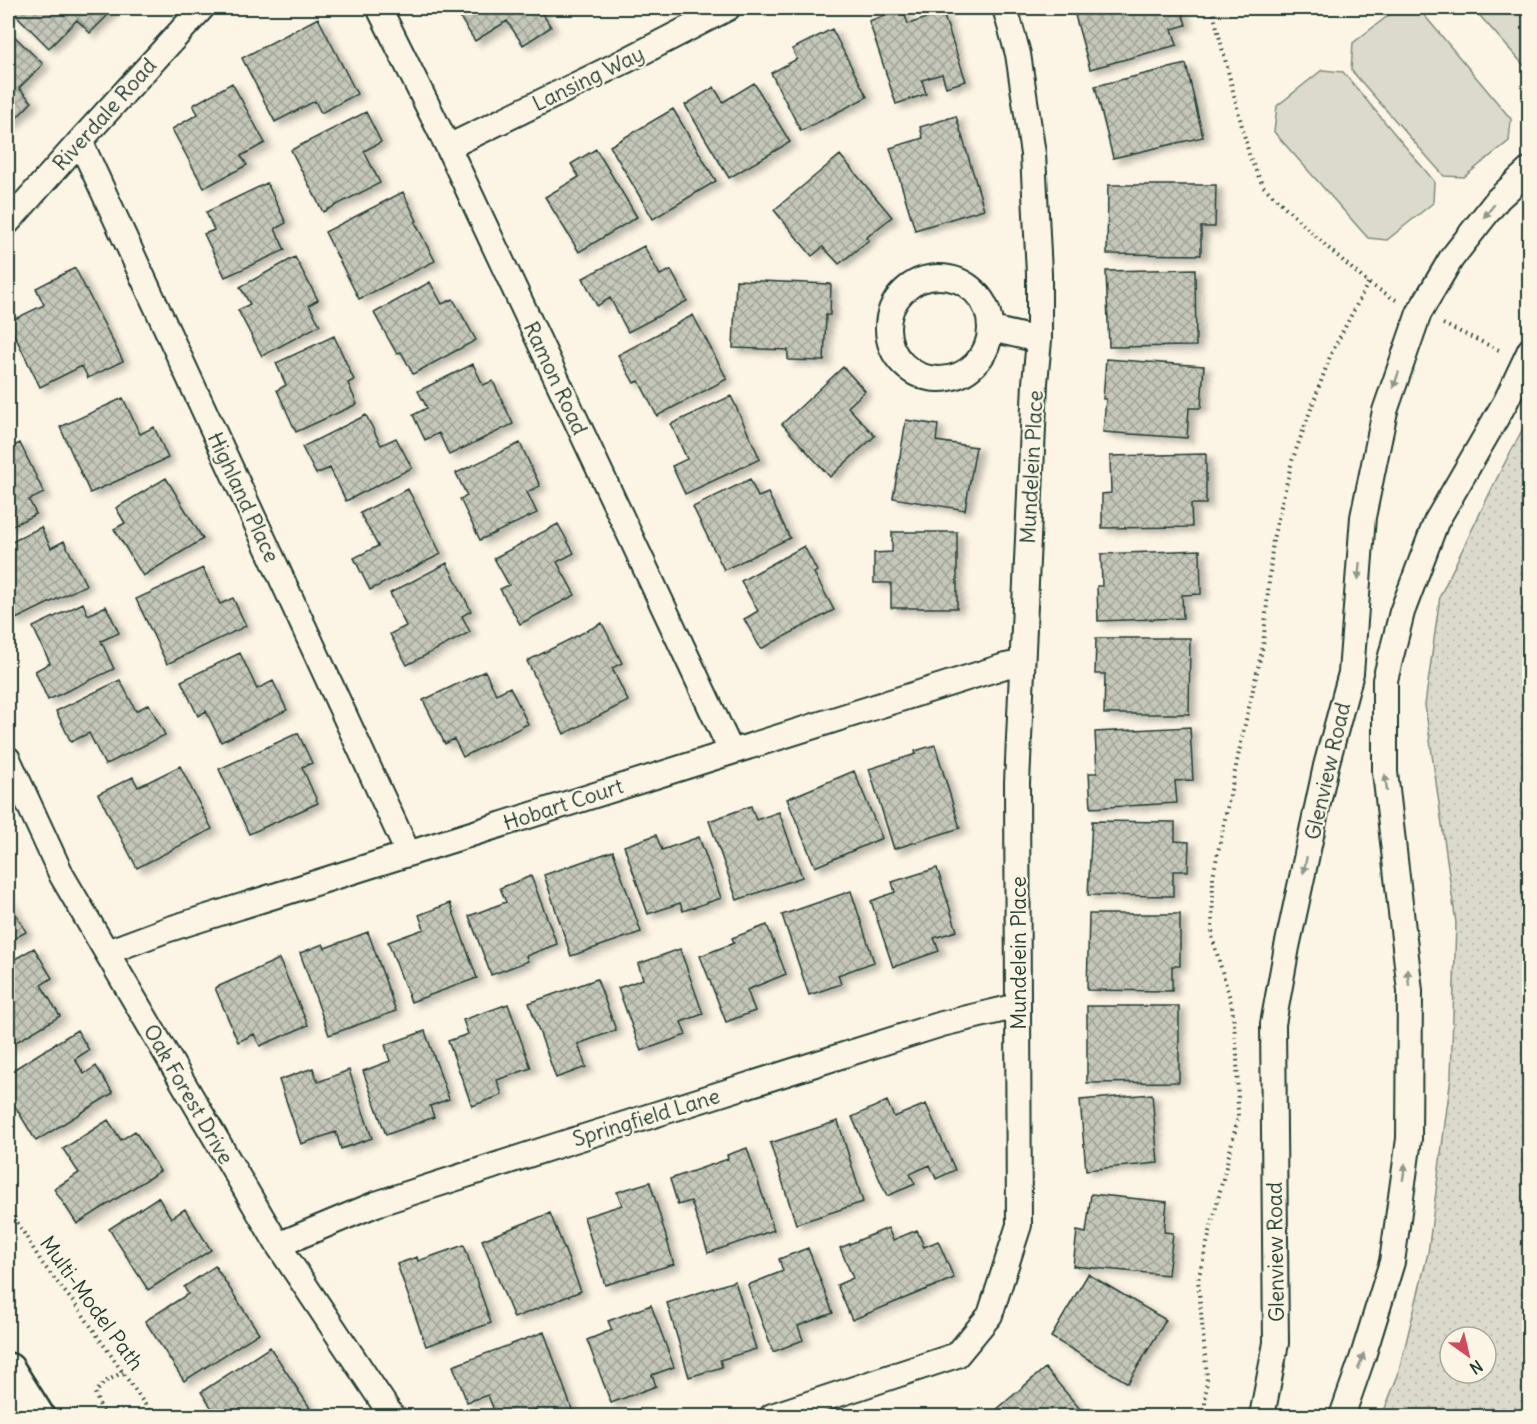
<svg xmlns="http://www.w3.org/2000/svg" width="1537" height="1424" font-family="Delius,sans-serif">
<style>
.grass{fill:url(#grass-dots);stroke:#7e8c80;stroke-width:1.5;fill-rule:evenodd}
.pitch{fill:#dcdacc;stroke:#7e8c80;stroke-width:1.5}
.building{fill:url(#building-cross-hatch);stroke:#1f3d34;stroke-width:1.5;filter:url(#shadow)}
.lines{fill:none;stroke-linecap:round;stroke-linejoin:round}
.street-casing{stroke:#1f3d34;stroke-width:28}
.secondary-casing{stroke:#1f3d34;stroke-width:38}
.path{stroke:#1f3d34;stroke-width:4;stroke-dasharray:1.5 4.5;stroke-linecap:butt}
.street{stroke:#fcf5e5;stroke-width:24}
.secondary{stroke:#fcf5e5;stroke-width:33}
.oneway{fill:#8e998c}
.labels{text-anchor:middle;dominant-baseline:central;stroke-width:4.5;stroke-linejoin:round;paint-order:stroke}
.street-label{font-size:21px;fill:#1f3d34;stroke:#fcf5e5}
</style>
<defs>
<pattern id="grass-dots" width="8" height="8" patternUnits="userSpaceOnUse" patternTransform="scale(1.5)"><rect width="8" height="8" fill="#dcdacc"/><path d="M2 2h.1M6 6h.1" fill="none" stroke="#bcbcb0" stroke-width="1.8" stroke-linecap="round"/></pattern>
<pattern id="building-cross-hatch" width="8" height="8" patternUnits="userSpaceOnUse" patternTransform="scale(1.5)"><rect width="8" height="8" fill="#c5c7b9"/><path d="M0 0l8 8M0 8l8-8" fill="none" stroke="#9fa397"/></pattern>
<filter id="shadow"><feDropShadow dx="6" dy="4" stdDeviation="3" flood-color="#0004"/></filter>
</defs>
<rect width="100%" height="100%" fill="#fcf5e5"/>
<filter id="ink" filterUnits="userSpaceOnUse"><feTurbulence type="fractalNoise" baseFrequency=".0167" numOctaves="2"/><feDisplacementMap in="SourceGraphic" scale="12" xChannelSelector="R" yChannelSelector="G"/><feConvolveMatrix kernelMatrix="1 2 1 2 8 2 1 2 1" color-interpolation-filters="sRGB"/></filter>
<g filter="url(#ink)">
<path class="grass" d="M1529,417V1416H1382L1398,1375L1428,1253L1451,1077L1456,923L1425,705L1440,596L1499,474ZM1450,1337H1486V1373H1450Z"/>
<path class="pitch" d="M1398,8L1419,9L1511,119L1509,141L1464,177L1444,176L1351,70L1353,43Z
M1473,8H1529V71Z
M1322,70L1343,72L1434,181L1433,203L1387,240L1368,238L1274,132L1277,106Z"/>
<path class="building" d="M9,8H108L112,11L90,33L77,20L49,48Z
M454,8H539L551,27L523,45L507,21L475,41Z
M1073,8H1181L1186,25L1172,29L1177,45L1090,69Z
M903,9L908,24L943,13L966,81L946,87L942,74L922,80L926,94L896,104L869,21Z
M318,18L357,94L321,113L315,101L275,122L242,58Z
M832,29L867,97L801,131L771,73L797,59L792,49Z
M8,30L43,64L19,88L32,102L8,127Z
M1186,64L1203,137L1113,158L1095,86Z
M232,83L265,143L241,156L247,165L204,188L172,129L198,114L193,105Z
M754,83L790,142L729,178L685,105L714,87L723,102Z
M673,109L716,181L653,219L610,146Z
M366,112L381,142L364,151L380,183L323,212L291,150Z
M956,116L984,209L915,230L890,148L923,138L920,127Z
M596,149L637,217L579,252L545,197L579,177L571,164Z
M840,155L892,217L866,238L869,240L839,264L823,247L812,256L774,210Z
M267,183L286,223L275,229L285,250L225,277L204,234L214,230L206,212Z
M1108,185H1216L1215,227H1201V255L1107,254Z
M403,192L417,221L415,222L435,261L359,299L325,232Z
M644,246L660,275L671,270L687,301L628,332L610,298L597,306L583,278Z
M295,257L318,300L309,305L320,325L262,356L238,310L250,304L240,287Z
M75,268L123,361L88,378L82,366L40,387L8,322L44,305L36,288Z
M1195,269L1196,346L1109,347L1106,271Z
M736,280L831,284L830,315H826L824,361L788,360V350L733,348Z
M430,282L442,304L453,299L476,340L413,374L401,352L397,354L374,313Z
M693,315L727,379L657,416L639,381L634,383L618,355Z
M334,336L354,380L348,383L357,404L296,432L277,390L286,385L276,363Z
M1106,359L1204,366L1201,408H1189L1187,438L1103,432L1106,399H1103Z
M473,364L483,385L493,381L513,424L449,455L439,433L425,440L413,415L427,408L418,391Z
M843,367L865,391L848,407L875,436L830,477L782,424Z
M731,396L760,459L685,494L672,466L687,459L671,424Z
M123,398L140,434L154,427L168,458L90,493L60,427Z
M366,415L381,445L396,438L412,468L346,501L330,468L316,474L302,447Z
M906,420L938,425L936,441L976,447L965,510L893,498Z
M20,443L44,493L29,500L36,514L8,528V449Z
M520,443L540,486L527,492L537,513L480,540L460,499L467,496L456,473Z
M1206,454V504H1191L1192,527L1102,528V494L1111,493L1110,456Z
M166,478L203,539L143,576L114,529L125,523L116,508Z
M750,479L758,497L768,493L790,538L724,570L693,507Z
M408,489L441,554L370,590L354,558L378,546L360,513Z
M558,524L574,553L557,562L575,595L520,624L500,589L509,585L494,558Z
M41,527L51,548L64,541L86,585L14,620L8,606V544Z
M892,532H957V608H891V583H874V553L892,552Z
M804,546L817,571L814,573L834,610L761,649L744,619L758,611L741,581Z
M1200,550L1201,594L1182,595L1183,618L1098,621L1097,586H1102L1101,554Z
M447,563L471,611L462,616L470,632L407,665L390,634L406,626L390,593Z
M203,568L220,604L233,598L246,626L167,664L136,599Z
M83,603L88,615L106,606L119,633L101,641L114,669L48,700L35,671L50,663L33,627Z
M602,623L622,663L612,668L628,701L564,734L527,661Z
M1096,638H1190L1189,714H1104L1105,674H1095Z
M240,653L257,689L273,681L287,710L221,742L206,711L198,716L181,681Z
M485,671L496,694L510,687L528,724L463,757L454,739L445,744L423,700Z
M120,680L136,711L149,704L165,735L105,765L89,733L71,742L56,711Z
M1190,727L1193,780L1175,781L1177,803L1091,808L1089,773H1097L1095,732Z
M298,733L312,763L302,767L318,803L249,834L219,769Z
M935,745L960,828L894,849L869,769L916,754L915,751Z
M180,766L212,829L137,868L98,794L133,777L138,787Z
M854,771L882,838L815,867L787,799Z
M751,806L756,820L779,812L802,877L737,900L709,821Z
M1092,821L1175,822V841L1189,842L1188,871H1173V896L1088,895Z
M656,835L662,850L699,837L721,898L683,911L680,903L648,914L624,846Z
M613,851L641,932L571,956L544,875Z
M937,868L957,931L934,938L939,951L893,967L871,901L895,892L892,882Z
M531,876L557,944L526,956L528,961L491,975L469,916L506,902L500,888Z
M851,891L874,962L838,975L841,984L809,995L782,915Z
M8,900L26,932L8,942Z
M450,903L477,978L411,1002L388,942L424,929L419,915Z
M1089,914H1180V966H1172V991L1087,990Z
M767,925L786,974L747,990L755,1011L726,1022L700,956L734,943L732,938Z
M368,932L396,1011L329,1035L300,953L323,944L325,948Z
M34,948L52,978L41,985L60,1016L8,1047V963Z
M680,949L703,1014L681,1022L686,1035L641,1051L618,988L643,979L638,964Z
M279,959L308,1025L260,1046L254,1034L238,1042L215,988Z
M597,979L616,1030L578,1044L586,1067L556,1078L529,1003Z
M508,1004L531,1068L497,1080L502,1095L472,1106L448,1041L468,1034L463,1020Z
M1087,1006H1179V1082L1087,1083Z
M77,1030L89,1050L75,1059L84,1074L96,1066L113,1093L36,1141L8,1095V1073Z
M425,1031L449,1099L430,1106L434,1117L386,1135L363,1071L390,1061L385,1045Z
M313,1068L318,1082L349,1070L372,1138L341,1149L336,1132L301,1144L279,1080Z
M1152,1094L1158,1163L1086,1170L1080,1100Z
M887,1101L894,1117L926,1104L955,1170L936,1179L930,1165L910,1174L915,1184L887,1196L852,1117Z
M108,1120L121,1140L135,1131L160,1171L77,1224L54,1189L79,1173L63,1149Z
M838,1121L863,1202L796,1224L770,1143Z
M747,1148L774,1230L708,1253L691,1201L678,1205L670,1179L728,1159L727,1155Z
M650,1182L674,1264L605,1285L584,1217L622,1205L617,1192Z
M1091,1194L1167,1202L1164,1232L1173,1233L1168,1275L1073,1266L1077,1231L1086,1233Z
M158,1197L171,1218L185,1209L211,1250L148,1290L109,1229Z
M550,1213L581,1291L514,1318L482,1240Z
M888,1228L893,1240L917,1230L924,1247L938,1241L954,1278L852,1320L837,1285L853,1278L840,1248Z
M464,1245L491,1323L426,1346L397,1264L417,1257L418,1261Z
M808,1248L833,1313L798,1326L803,1340L773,1352L748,1285L783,1271L779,1259Z
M215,1266L259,1333L184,1381L145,1321L188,1294L184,1287Z
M1088,1274L1166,1320L1128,1383L1051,1337Z
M735,1281L756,1349L720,1360L722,1367L689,1377L667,1303Z
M651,1305L674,1367L652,1375L656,1386L611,1403L587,1340L612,1330L608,1321Z
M544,1332L574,1415L569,1416H538L536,1409L515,1416H496L488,1395L467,1402L453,1366Z
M270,1347L310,1408L296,1416H217L201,1392Z
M1045,1368L1086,1416H989Z"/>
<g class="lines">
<defs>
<path id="street" d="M379,8L448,147L731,751
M80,141L408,853
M448,147L625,61L728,8
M8,222L80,141L202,8
M888 328a51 51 0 1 1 102 0a51 51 0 1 1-102 0Z
M991,329L1039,340
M8,759L62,876L240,1180L278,1245L392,1416
M107,952L166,930L1005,666L1022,663
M278,1245L376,1204L568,1142L942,1024L1018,1006
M772,1416L957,1355L990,1315L1019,1225L1017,783L1035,383L1039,340V274L1033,154L1018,54L1005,8
M1262,1416L1276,1343L1273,1024L1287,947L1326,766L1351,673L1363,517L1385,411L1419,313L1451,259L1498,199L1530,169
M1342,1416L1363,1356L1392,1262L1409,1139L1410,991L1385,772V680L1402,612L1436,522L1506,401L1530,350"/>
<path id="secondary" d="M8,1370L37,1416"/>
</defs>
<use href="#street" class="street-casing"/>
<use href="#secondary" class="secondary-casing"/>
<path class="path" d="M1212,8L1250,158L1263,186L1325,245L1368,283L1396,300
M1443,324L1499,350
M8,1207L42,1263L81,1312L153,1416
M106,1416L101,1409L95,1393L105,1382L123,1372
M1204,1416L1207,1377L1198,1280L1238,1118L1237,1052L1232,1006L1212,936L1213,876L1243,733L1263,646L1273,539L1292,461L1331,354L1368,283"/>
<use href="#street" class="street"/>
<use href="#secondary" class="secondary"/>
</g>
<defs><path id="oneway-solid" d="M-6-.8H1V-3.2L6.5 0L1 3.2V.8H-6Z" transform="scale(1.5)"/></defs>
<g class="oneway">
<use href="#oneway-solid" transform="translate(1489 211) rotate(129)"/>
<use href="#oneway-solid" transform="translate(1396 380) rotate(109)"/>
<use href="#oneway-solid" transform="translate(1359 571) rotate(94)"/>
<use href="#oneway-solid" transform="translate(1386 783) rotate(-97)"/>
<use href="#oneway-solid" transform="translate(1305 865) rotate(102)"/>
<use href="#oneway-solid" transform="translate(1408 977) rotate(-97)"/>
<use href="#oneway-solid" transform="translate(1404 1172) rotate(-82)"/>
<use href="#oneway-solid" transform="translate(1361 1361) rotate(-71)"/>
</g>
</g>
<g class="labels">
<g class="street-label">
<text transform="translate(588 78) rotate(-26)">Lansing Way</text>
<text transform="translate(104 114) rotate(-48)">Riverdale Road</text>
<text transform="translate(556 378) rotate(65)">Ramon Road</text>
<text transform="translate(1031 467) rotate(-87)">Mundelein Place</text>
<text transform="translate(244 497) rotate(65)">Highland Place</text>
<text transform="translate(1327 771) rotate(-77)">Glenview Road</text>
<text transform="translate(563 804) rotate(-18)">Hobart Court</text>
<text transform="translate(1018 953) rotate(-90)">Mundelein Place</text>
<text transform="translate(189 1094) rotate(60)">Oak Forest Drive</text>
<text transform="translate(646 1117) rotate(-17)">Springfield Lane</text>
<text transform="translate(1275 1252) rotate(-91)">Glenview Road</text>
<text transform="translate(92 1303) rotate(54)">Multi-Model Path</text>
</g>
</g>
<rect width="1537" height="1424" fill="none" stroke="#fcf5e5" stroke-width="30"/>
<rect x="15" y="15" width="1507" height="1394" fill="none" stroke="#1f3d34" stroke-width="2" filter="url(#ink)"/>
<g transform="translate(1468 1355) rotate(146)"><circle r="28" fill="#fcf5e5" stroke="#a4ab9e" stroke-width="1.5"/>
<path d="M0-4.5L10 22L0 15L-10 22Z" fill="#d1495b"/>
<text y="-9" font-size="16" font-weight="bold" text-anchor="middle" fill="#1f3d34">N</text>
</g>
</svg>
